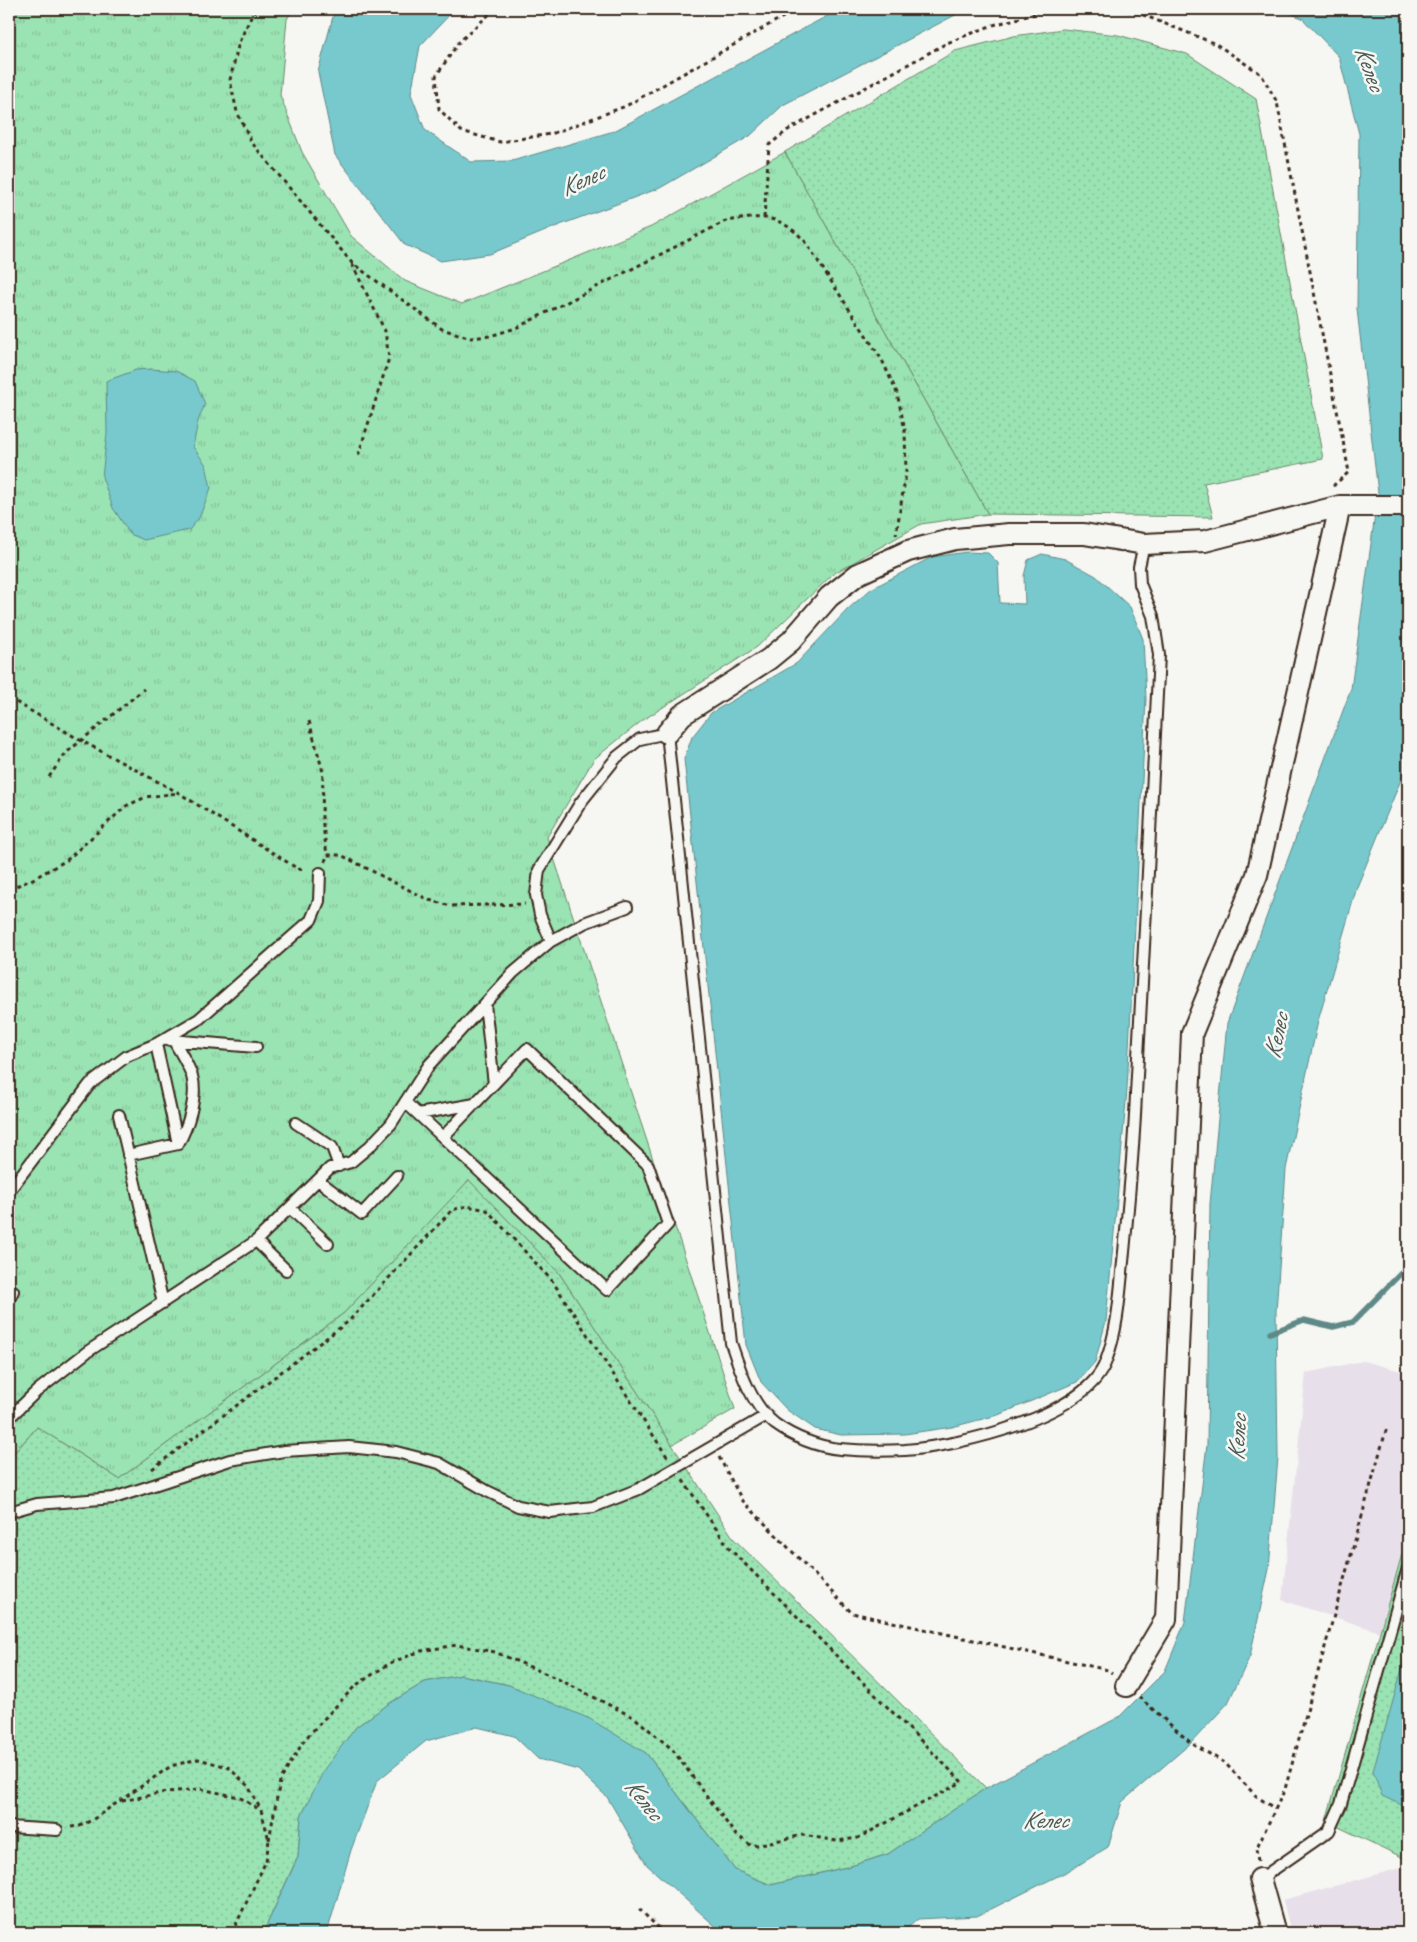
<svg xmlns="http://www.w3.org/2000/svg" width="1417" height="1942" font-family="Caveat,sans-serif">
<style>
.built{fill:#e7dfea}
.grass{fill:url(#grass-tufts);stroke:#6a8668}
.park{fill:url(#park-dots);stroke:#6a8668}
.water{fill:#77c9cd;stroke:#5f8987}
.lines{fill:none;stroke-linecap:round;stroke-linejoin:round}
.stream{stroke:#5f8987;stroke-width:5.5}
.lane-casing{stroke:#3b2a1e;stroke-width:14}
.street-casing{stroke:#3b2a1e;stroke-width:24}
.path{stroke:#3b2a1e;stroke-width:3;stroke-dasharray:4 4;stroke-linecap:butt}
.lane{stroke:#f6f6f2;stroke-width:10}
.street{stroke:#f6f6f2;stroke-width:20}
.labels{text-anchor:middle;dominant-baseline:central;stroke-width:5;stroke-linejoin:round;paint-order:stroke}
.water-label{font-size:25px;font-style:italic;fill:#4d5a53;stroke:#f6f6f2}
</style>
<defs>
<pattern id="grass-tufts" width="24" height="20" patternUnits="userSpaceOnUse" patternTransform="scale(1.25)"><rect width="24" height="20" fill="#9ae3b3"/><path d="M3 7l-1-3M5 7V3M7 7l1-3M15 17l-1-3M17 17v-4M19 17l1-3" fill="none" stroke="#86c39a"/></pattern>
<pattern id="park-dots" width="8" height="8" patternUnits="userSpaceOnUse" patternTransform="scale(1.25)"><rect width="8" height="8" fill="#9ae3b3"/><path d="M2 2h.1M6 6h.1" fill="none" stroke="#86c39a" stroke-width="1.8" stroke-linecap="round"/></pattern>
</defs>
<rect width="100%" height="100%" fill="#f6f6f2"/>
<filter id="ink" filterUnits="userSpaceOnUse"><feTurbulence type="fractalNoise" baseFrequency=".02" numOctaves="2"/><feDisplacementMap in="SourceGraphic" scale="10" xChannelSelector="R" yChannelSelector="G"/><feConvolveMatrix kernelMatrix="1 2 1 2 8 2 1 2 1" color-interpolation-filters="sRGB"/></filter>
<g filter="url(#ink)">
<path class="built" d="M1363,1361L1408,1373V1533L1380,1632L1282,1600L1306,1373Z
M1408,1866V1933H1291L1283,1900Z"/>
<path class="grass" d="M9,9H293L287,19L280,95L302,152L351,236L405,281L462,304L651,227L785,152L988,514L921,524L833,574L757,647L643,720L594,759L547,837L735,1409L672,1445L559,1273L469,1181L344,1313L119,1479L37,1427L9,1459Z"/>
<path class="park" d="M1063,29L1118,35L1187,54L1256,99L1323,459L1204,483L1213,517L988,514L785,152L955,51L1014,36Z
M469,1180L559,1273L734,1539L986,1788L888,1854L851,1866L771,1885L735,1870L646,1753L509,1685L461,1675L425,1682L390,1703L356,1727L301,1816L298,1856L263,1933H9V1459L37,1427L119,1479L344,1313Z
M1408,1533V1860L1326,1821Z"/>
<path class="water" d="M335,9H455L420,46L411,94L425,130L471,162L512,161L614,131L840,9H974L961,12L783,105L750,136L660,188L560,225L490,254L441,261L405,245L335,155L318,72Z
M1279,9H1397L1408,31V756L1407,765L1357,887L1318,1021L1286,1169L1276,1311L1278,1457L1269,1569L1250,1656L1228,1703L1191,1743L1122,1802L1108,1847L1072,1869L977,1916L918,1919L902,1933H723L647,1865L607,1797L578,1770L538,1759L514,1736L477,1727L426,1741L377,1781L351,1850L327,1933H263L298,1857L301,1816L325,1768L356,1727L390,1703L425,1682L461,1675L509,1685L590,1719L646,1753L735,1870L771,1885L851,1866L888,1854L986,1788L1119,1717L1165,1671L1185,1622L1207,1445L1210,1204L1227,1023L1351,689L1378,493L1357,309L1359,134L1339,57L1302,18Z
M151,369L176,371L195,381L205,404L198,421L193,447L206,465L211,488L199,518L189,530L144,540L130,534L113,508L102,477L107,433L106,381L136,370Z
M967,552L988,553L998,563L1000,603L1025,604L1024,576L1028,560L1042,554L1065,559L1096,576L1130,607L1143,639L1146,699L1127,1090L1106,1321L1095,1362L1077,1382L998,1415L952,1427L905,1434L841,1435L815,1429L787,1410L761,1382L746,1345L684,759L692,737L711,713L797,663L848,609L871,589L932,557Z
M1408,1648V1808L1382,1796L1373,1771Z"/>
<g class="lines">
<path class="stream" d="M1270,1333L1304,1320L1333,1327L1353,1322L1408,1266"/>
<defs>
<path id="lane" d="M551,941L540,915L536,895L539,870L581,802L617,757L640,739L667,733L731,1343C740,1370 751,1405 775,1424C793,1437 818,1447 840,1449C861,1451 884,1451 905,1450C958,1446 1086,1417 1106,1361C1119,1326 1120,1289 1124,1252C1129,1199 1134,1147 1136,1094C1144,948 1152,801 1159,655L1153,616L1140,584L1139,567L1144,544
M485,1004L494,1084
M170,1040L256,1047
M174,1041C180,1052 188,1064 192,1076C198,1096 188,1127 178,1144
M405,1102L607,1290L668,1224L648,1165L527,1049L443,1137
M418,1114L475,1104
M119,1115L163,1303
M296,1123L332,1147L339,1166
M128,1155L178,1144L156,1044
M318,1180L362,1214L397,1176
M9,1191L90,1084L127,1056L156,1044L199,1019L311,920L319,901L320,873
M290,1208L328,1244
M256,1241L286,1270
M9,1300L13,1291
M9,1418L37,1391L87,1352L256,1241L330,1168L351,1162L370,1146L391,1124L429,1065L513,973L551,941L584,923L627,907
M9,1512L37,1504L114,1498L230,1460L284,1451L349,1447L396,1452L439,1463L487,1491L518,1506L550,1512L593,1507L639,1489L767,1415
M9,1827L57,1830
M1260,1879L1329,1831L1341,1804L1408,1568"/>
<path id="street" d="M667,733L682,715L769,659L791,641L829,597L858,574L908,551L955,539L1009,534H1084L1144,544L1205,541L1340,506H1408
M1126,1686L1166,1619L1192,1033L1257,875L1340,506
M1260,1879L1275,1933"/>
</defs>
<use href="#lane" class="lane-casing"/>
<use href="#street" class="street-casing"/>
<path class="path" d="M255,9L239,42L230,80L237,112L252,143L352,263L442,329L471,338L490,336L516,328L726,221C763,216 777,213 805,241L882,360L897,393L905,430L906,473L896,535
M495,9L459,42L436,76L439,109L461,131L500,142L551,134L626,106L797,9
M764,218L769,145L788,130L947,43L993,25L1046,11L1100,9L1133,11L1216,44L1261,74L1277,102L1349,472L1334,485L1335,489
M352,264L385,331L389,358L358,456
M9,698L80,740L179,793L298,869L306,870
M309,721L323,772L322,818L327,855
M49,777L66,753L144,689
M325,862L327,855H341L399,885L429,900L451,906L525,904
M9,889L31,880L67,860L126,806L146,797L178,793
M719,1457L742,1500L852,1613L1108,1670L1112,1673
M152,1469L349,1321L452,1210L467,1206L487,1210L553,1282L668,1458
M1139,1697L1191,1743L1225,1763L1255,1795L1275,1809
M122,1801L166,1792L201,1789L239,1797L260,1810
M71,1827L80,1826L92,1820L171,1766L198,1759L228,1767L248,1786L261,1810L269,1840L266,1861L232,1933
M269,1840L280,1781L305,1739L355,1686L390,1663L421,1651L457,1645L495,1652L556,1678L635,1718L672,1749L735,1834L752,1846L803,1835L837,1841L858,1838L962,1782L730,1549L682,1479
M1258,1861L1256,1849L1285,1789L1387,1427
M639,1909L664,1933
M9,1919L16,1933"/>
<use href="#lane" class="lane"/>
<use href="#street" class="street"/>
</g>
</g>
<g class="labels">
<g class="water-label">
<text transform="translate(1370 68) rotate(70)">Келес</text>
<text transform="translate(582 180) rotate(-24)">Келес</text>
<text transform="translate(1276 1036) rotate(-78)">Келес</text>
<text transform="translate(1237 1438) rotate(-86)">Келес</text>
<text transform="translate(644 1799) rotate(52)">Келес</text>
<text x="1045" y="1820">Келес</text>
</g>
</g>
<rect width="1417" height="1942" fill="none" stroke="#f6f6f2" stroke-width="30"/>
<rect x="15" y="15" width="1387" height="1912" fill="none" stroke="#3b2a1e" stroke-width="2" filter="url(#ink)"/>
</svg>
